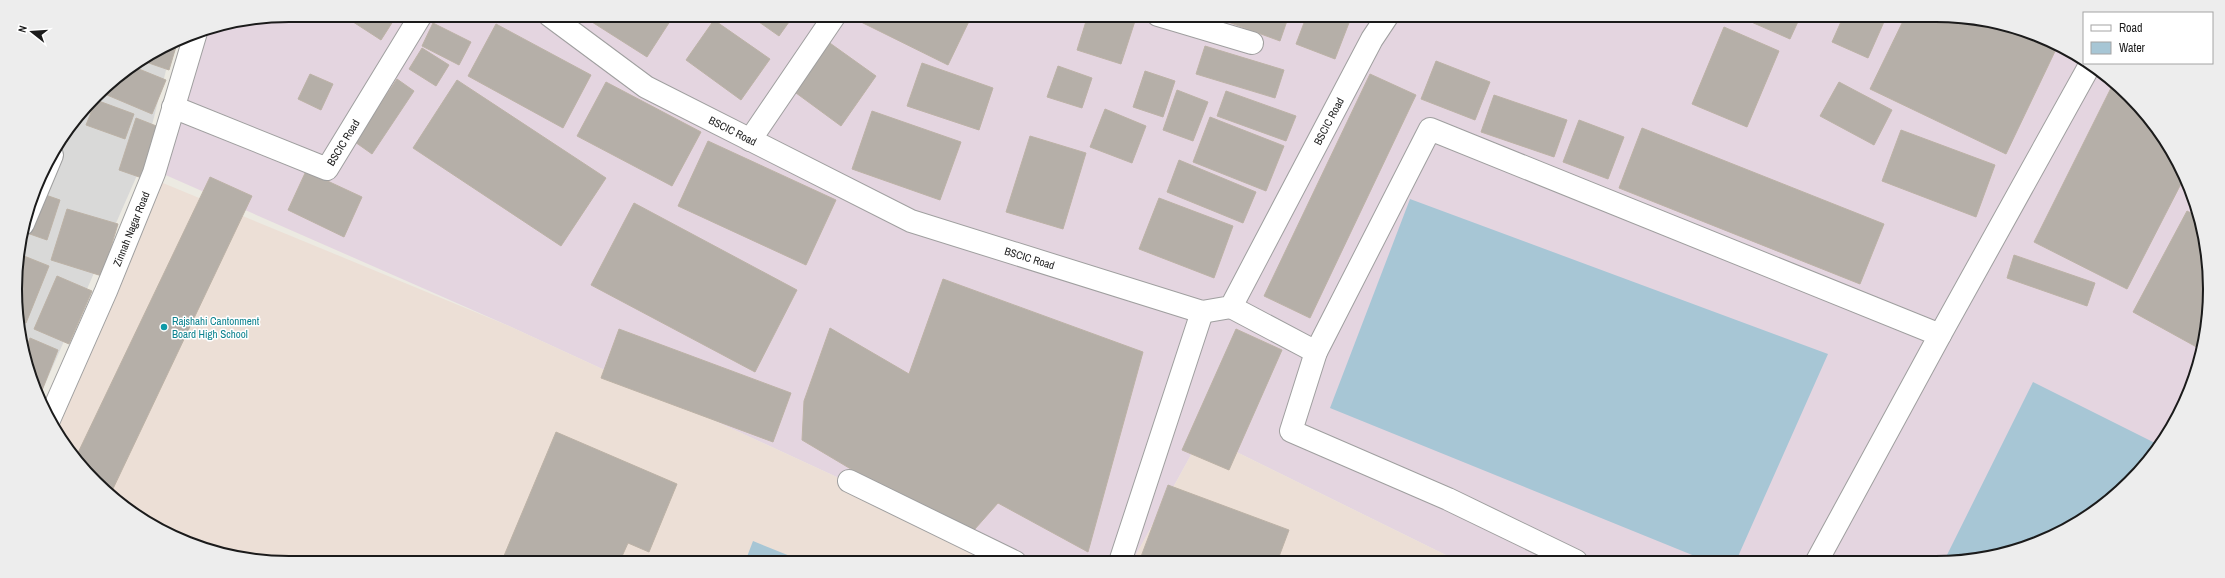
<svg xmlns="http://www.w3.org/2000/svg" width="2225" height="578" font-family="'Archivo Narrow',sans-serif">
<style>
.residential{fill:#d9d9d8}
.industrial{fill:#e4d5e0}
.military{fill:#ecdfd6}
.water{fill:#a7c6d5}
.building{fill:#b5afa8;stroke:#bcb2a6}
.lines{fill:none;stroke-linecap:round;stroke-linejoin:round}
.street-casing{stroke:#9f9f9f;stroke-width:24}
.street{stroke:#fff;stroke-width:22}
.culture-dot{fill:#0f9aa8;stroke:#fff;stroke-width:1.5}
.labels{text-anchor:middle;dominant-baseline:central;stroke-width:3;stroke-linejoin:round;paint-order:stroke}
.street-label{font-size:11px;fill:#1b1b1b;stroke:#fff}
.culture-label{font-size:11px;fill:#0d838f;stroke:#fff;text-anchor:start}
.rim{fill:none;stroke:#1b1b1b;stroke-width:2}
</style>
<rect width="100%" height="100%" fill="#eceae2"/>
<path class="residential" d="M173,43L142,164L39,398L24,360L16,271L24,218L43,168L71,122L108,83Z"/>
<path class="industrial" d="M289,15H1936L1989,20L2041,36L2090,63L2130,95L2164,137L2189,184L2205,235L2210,289L2205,342L2182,410L2130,483L2057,535L1972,561H1458L1202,435L1132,562H1021L509,326L145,166L182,37L236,20Z"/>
<path class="military" d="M146,176L509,326L1021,562L289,563L236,558L184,542L137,517L71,456L45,412Z
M1202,435L1458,561L1132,562Z"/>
<path class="water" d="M1410,199L1828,354L1736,561H1707L1330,408Z
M2033,382L2157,444L2130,483L2057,535L1972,561H1944Z
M753,541L805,562H745Z"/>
<path class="building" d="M349,15H397L381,40L347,18Z
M581,15H674L647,57Z
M749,15H794L779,36Z
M865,15H972L948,65L861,22Z
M1088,15H1118L1135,21L1121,64L1077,50Z
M1209,15H1289L1280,41Z
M1307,15H1352L1335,59L1296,44Z
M1741,15H1801L1790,39L1740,17Z
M1844,15H1887L1868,58L1832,42Z
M1906,15H1936L1989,20L2041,36L2058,45L2006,154L1870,89Z
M714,20L770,59L741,100L686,60Z
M433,23L471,42L459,65L422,46Z
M496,24L591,75L563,128L468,76Z
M1724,27L1779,51L1747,127L1692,104Z
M178,40L169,70L143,61Z
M827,41L876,76L841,126L792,90Z
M1205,46L1284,70L1275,98L1196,74Z
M422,48L449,65L436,86L409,69Z
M1436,61L1490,82L1475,120L1421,99Z
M922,63L993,88L979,130L907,106Z
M1058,66L1092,78L1082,108L1047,97Z
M134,67L166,80L152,114L100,92L108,83Z
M1145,71L1175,81L1163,117L1133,107Z
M310,74L333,84L321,110L298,99Z
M1370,74L1416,95L1310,318L1264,296Z
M397,79L414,91L372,154L355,142Z
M457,80L606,178L561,246L413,148Z
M606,82L701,132L672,186L577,136Z
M1839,82L1892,110L1874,145L1820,116Z
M2114,82L2130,95L2164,137L2185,176L2127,289L2034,242Z
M1177,90L1208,102L1193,141L1163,130Z
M1226,91L1296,116L1286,141L1217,116Z
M1494,95L1567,120L1554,157L1481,132Z
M96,100L134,114L125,139L86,125Z
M1105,109L1146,126L1132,163L1090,147Z
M872,111L961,142L940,200L852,169Z
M1210,117L1284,146L1266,191L1193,162Z
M136,118L159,127L142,178L119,170Z
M1579,120L1624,137L1608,179L1563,162Z
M1642,128L1884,224L1860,284L1619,188Z
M1901,130L1995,165L1976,217L1882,181Z
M1030,136L1086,153L1063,229L1006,212Z
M708,141L836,200L806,265L678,206Z
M1179,160L1256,192L1243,223L1167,192Z
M306,171L362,197L344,237L288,210Z
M210,177L252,196L111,493L75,459Z
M40,193L60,200L47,240L27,233Z
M1159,198L1233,226L1214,278L1139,249Z
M634,203L797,290L755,372L591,285Z
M67,209L118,224L102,276L51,260Z
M2187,211L2199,217L2205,235L2210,289L2202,350L2133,312Z
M19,254L49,266L26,323L21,321L16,271Z
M2014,255L2095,283L2087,306L2007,278Z
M57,276L92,291L69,344L34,329Z
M943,279L1143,352L1088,552L998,503L967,538L802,440L804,401L830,328L909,374Z
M619,329L791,393L773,442L601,378Z
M1236,329L1282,350L1229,470L1182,450Z
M30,338L58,350L39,398L24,360V353Z
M556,432L677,484L649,552L628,543L619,563H501Z
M1168,485L1289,530L1277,562H1139Z"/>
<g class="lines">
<defs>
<g id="street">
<path id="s1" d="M549,15L646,87L911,221L1202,312L1231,307L1372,39L1388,15"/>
<path d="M1158,15L1252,43"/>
<path id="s2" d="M173,107L327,169L421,15"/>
<path d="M750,140L835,15"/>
<path d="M23,224L52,155"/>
<path d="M1231,307L1316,352L1430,129L1940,335L2091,63"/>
<path d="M1316,352L1291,431L1448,499L1576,561"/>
<path id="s3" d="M49,420L106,291L154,173L196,32"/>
<path d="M849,481L1015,562"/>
<path d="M1817,561L1940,335"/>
<path d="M1120,562L1202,312"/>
</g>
</defs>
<use href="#street" class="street-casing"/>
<use href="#street" class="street"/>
</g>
<circle class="culture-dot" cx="164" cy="327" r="4"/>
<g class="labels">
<g class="street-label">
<text stroke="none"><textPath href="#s1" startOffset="962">BSCIC Road</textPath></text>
<text stroke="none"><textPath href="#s1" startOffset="218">BSCIC Road</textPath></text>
<text stroke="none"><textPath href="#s2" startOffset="197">BSCIC Road</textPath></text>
<text stroke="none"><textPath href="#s3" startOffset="208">Zinnah Nagar Road</textPath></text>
<text stroke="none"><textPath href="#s1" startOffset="542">BSCIC Road</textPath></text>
</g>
<g class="culture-label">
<text x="172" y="321">Rajshahi Cantonment<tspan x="172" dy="13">Board High School</tspan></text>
</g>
</g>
<path d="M0 0H2225V578H0ZM289 22H1936A267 267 0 0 1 2203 289V289A267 267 0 0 1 1936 556H289A267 267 0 0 1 22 289V289A267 267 0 0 1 289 22Z" fill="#ededed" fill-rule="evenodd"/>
<path class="rim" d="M289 22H1936A267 267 0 0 1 2203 289V289A267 267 0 0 1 1936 556H289A267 267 0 0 1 22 289V289A267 267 0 0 1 289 22Z"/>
<rect x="2083" y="12" width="130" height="52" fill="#ffffff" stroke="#a4a4a4"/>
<rect x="2091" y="25" width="20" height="6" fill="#ffffff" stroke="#a4a4a4"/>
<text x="2119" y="32" font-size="12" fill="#1b1b1b">Road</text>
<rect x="2091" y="42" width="20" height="12" fill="#a7c6d5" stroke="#a4a4a4"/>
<text x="2119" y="52" font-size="12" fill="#1b1b1b">Water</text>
<g transform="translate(32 32) rotate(287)" stroke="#ffffff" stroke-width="3" paint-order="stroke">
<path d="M0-3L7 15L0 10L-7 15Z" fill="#1b1b1b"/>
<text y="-6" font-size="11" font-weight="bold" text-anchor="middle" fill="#1b1b1b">N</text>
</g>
</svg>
